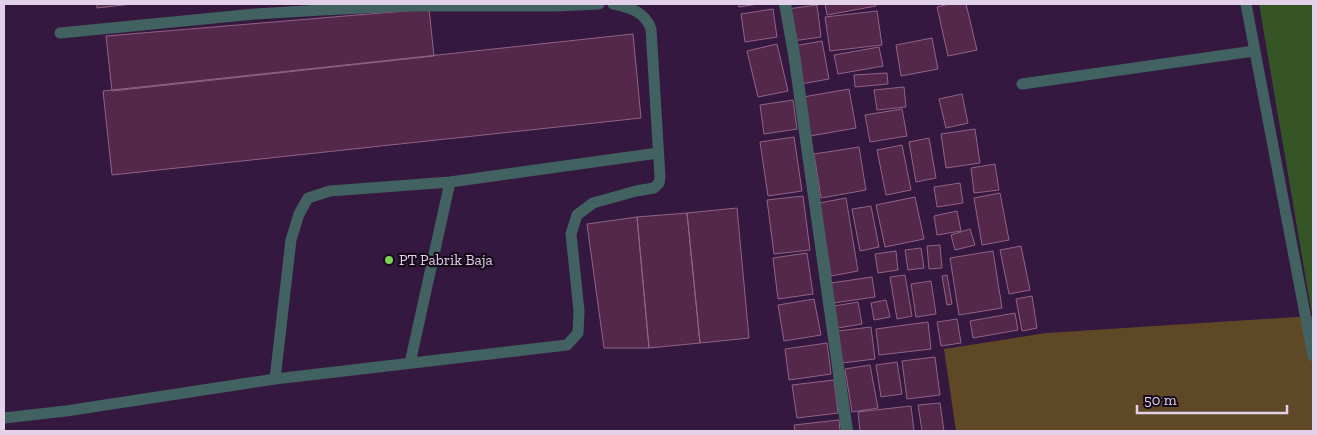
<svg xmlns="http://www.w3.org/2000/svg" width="1317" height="435" font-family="'Zilla Slab',serif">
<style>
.green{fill:#5e4826}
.water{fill:#365527}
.building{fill:#54284a;stroke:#926386}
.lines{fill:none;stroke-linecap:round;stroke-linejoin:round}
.lane{stroke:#426161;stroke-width:11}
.street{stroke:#426161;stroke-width:12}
.poi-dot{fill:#7dd154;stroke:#16091a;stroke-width:2}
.labels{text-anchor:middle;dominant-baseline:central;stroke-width:4.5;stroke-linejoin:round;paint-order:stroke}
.poi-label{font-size:15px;fill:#e2d1e9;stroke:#16091a;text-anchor:start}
</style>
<rect width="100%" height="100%" fill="#35183f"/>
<path class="green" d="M1313,316V431H956L944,349L1046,333Z"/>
<path class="water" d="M1259,4H1313V316L1312,315Z"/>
<path class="building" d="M97,4H132L97,8Z
M738,4H758L739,7Z
M825,4H876V6L827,15Z
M949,4H966L977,50L948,56L937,7Z
M817,5L821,37L792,41L787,9Z
M429,9L434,56L112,91L106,36Z
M773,9L777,37L745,42L741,14Z
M877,11L882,45L830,51L825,17Z
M633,34L641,118L112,175L103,91Z
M932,38L938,69L901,76L896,45Z
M822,41L829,79L801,84L794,46Z
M777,44L788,91L758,97L747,51Z
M879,47L883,66L838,74L834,55Z
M887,73L888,84L855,87L854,75Z
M904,87L906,107L877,110L874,90Z
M849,89L856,128L810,136L803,97Z
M962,94L968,123L946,128L939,99Z
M793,100L797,129L764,134L760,105Z
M902,109L907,136L870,142L865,115Z
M975,129L980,163L946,168L941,134Z
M794,137L802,191L768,196L760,142Z
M929,138L936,178L916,182L909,142Z
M902,145L911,190L886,195L877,150Z
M859,147L866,190L821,198L814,154Z
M995,164L999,190L974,193L971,168Z
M960,183L963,203L937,207L934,187Z
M1000,193L1009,240L982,245L974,198Z
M803,196L810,250L774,254L767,200Z
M915,197L924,239L885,247L876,205Z
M846,198L858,271L831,276L819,203Z
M871,206L879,247L860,251L852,209Z
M737,208L749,338L700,343L687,213Z
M957,211L961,231L937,235L934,216Z
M687,213L700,343L649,348L637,217Z
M637,217L649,348H604L587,224Z
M970,229L975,245L955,250L951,235Z
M940,245L942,268L929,269L927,246Z
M1021,246L1030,290L1009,294L1000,250Z
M921,248L924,268L908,270L905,250Z
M896,251L898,270L878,273L875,254Z
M993,251L1002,308L959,315L950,258Z
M807,253L813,294L778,299L773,258Z
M905,275L912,316L897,319L890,277Z
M947,275L952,304L947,305L942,276Z
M872,277L875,297L833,303L831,283Z
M931,281L936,314L916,317L911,284Z
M1032,296L1037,328L1022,331L1016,299Z
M814,299L821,335L784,341L778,305Z
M886,300L890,317L874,320L871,303Z
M858,302L862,324L838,328L834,306Z
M1015,313L1018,330L973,338L970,321Z
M957,319L961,343L941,346L937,322Z
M928,322L931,349L879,355L876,329Z
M871,327L875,359L842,363L838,331Z
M827,343L831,374L789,380L785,349Z
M935,357L940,395L907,399L902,361Z
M897,362L902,394L881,397L876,365Z
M870,365L878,408L852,412L845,369Z
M834,380L838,413L797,418L792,385Z
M940,403L944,431H922L918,405Z
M911,406L914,431H860L858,412Z
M839,420L840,431H795L794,425Z"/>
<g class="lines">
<path class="lane" d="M1246,4L1313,356
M60,33L255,14L322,10L405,6H556L599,4
M1022,84L1254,51
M410,363L450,182
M275,379L291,240L299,214L308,198L330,191L450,182L658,153
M4,418L66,411L275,379L567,345L578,333L579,311L571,234L577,215L593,203L636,191L654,188L659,183L660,177L651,29C645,12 630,7 613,4"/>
<path class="street" d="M785,4L794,54L847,431"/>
</g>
<circle class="poi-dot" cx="389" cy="260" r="5"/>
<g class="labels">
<g class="poi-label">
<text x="399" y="260">PT Pabrik Baja</text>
</g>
</g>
<rect width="1317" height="435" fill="none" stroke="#e2d1e9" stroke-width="10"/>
<path d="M1137 405v8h150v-8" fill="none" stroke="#e2d1e9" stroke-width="2.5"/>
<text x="1144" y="405" font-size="15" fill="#e2d1e9" stroke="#16091a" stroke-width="4" paint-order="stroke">50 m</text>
</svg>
